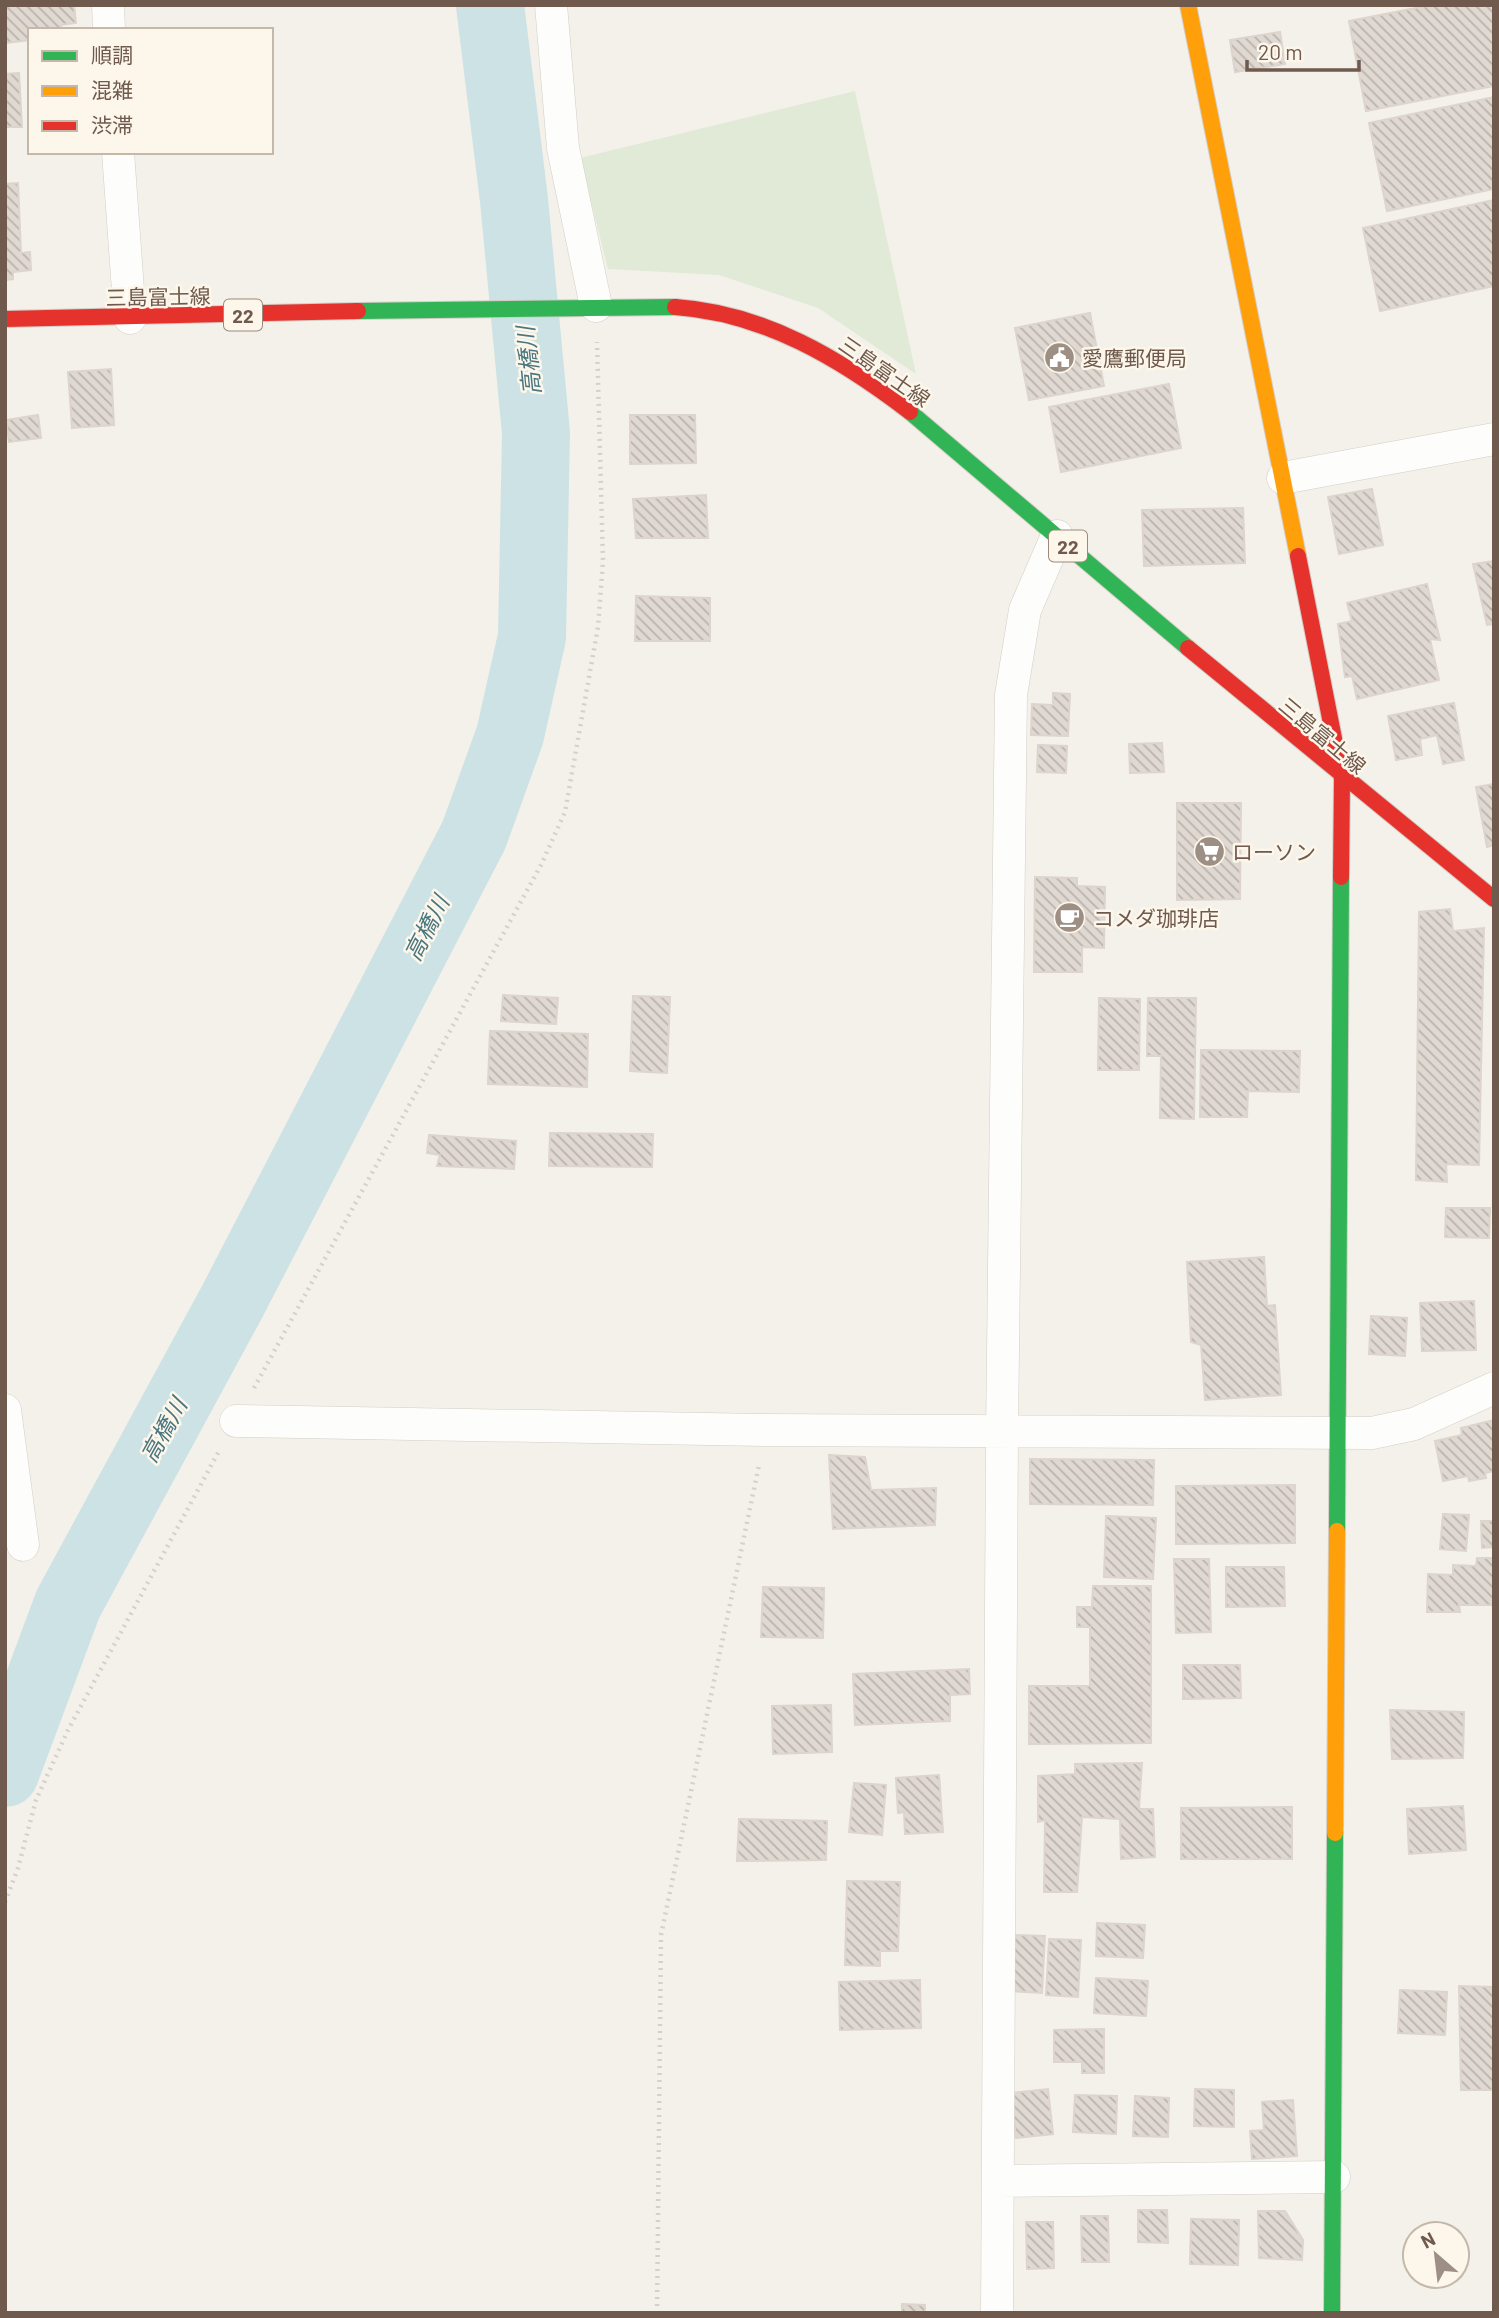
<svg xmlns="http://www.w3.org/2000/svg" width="1499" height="2318" font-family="Barlow,'Noto Sans JP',sans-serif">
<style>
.grass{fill:#e1ead6}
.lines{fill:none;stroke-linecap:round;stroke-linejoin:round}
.river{stroke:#cde2e4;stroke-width:68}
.building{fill:url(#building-back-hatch);stroke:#dcd4cd;stroke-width:2}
.street-casing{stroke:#d3cec8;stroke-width:33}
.fast-casing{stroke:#d3cdc6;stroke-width:18}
.slow-casing{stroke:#d3cdc6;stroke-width:18}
.jam-casing{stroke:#d3cdc6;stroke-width:18}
.path{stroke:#d6cfcb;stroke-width:4.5;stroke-dasharray:2 5;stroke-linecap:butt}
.street{stroke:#fdfdfc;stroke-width:32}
.fast{stroke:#30b455;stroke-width:16}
.slow{stroke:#ff9f0a;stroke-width:16}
.jam{stroke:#e5322d;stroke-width:16}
.labels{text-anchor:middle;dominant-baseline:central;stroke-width:5;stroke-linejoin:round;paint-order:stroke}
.shield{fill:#fdf6ea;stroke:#9a897c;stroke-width:2}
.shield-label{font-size:19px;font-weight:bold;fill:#6f5a4d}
.street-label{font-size:21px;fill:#6f5a4d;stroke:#fdf6ea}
.poi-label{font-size:21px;fill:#6f5a4d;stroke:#fdf6ea;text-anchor:start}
.water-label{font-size:23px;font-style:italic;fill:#497680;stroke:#fdf6ea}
</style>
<defs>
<pattern id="building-back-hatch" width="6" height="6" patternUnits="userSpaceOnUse" patternTransform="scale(1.75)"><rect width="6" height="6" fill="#e0d9d2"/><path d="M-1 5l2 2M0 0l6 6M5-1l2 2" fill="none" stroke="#bab3ad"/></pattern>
</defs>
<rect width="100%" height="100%" fill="#f4f1ea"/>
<path class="grass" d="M855,91L916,374L818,308L719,275L608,269L580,158Z"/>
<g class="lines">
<path class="river" d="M5,1773L68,1604L232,1302L474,835L510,735L532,637L536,433L514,200L490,5"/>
</g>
<path class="building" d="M5,5H74L76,23L61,25V30H30V40L5,43Z
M1431,5H1494V86L1366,111L1349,21Z
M1280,32L1285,64L1235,72L1230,40Z
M19,73L22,127H5V74Z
M1494,97V189L1387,211L1369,123Z
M18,183L21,253L30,252L31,270L13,272V279L5,280V184Z
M1494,200V286L1380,311L1363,228Z
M1090,313L1104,386L1029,400L1015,328Z
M111,369L114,425L72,428L68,372Z
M1169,384L1181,448L1061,472L1049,407Z
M38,415L41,438L9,442L6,420Z
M630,415H695L696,463L630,464Z
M1372,489L1383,545L1339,554L1328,497Z
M706,495L708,538H636L633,499Z
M1243,508L1245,563L1144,566L1142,510Z
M1494,561V624L1487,625L1473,564Z
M1427,584L1440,640L1430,639L1439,680L1357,699L1352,676L1345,677L1338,624L1352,621L1347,603Z
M636,596L710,598V641H635Z
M1053,693L1070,694L1068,736L1031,735L1032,704L1053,705Z
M1454,703L1464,760L1443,764L1437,735L1420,739L1422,755L1396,760L1388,716Z
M1162,743L1164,772L1130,773L1129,744Z
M1038,745L1067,746L1066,773L1037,772Z
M1494,784V845L1487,847L1476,787Z
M1177,803H1241L1240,899L1177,900Z
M1035,877L1077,878V886L1105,887L1104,948L1082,947V972H1034Z
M1450,909L1453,931L1484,928L1479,1165L1446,1164L1447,1182L1416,1180L1419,912Z
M503,995L558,998L556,1024L501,1021Z
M633,996L670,997L667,1073L630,1071Z
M1099,998L1140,999L1139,1070H1098Z
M1148,998H1196L1194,1119L1160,1118L1161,1056H1147Z
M490,1031L588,1034L587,1087L488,1084Z
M1201,1050L1300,1051L1299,1092L1248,1091L1247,1117H1200Z
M550,1133L653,1134L652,1167L549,1166Z
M429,1135L516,1141L514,1169L437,1166L440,1155L427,1153Z
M1446,1208H1490L1489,1238L1445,1237Z
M1264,1257L1267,1306L1275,1305L1281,1395L1205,1400L1201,1345L1191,1342L1187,1262Z
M1474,1301L1476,1350L1422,1351L1420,1303Z
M1371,1316L1407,1318L1405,1356L1369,1354Z
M1494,1420V1471L1485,1473L1486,1478L1469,1481L1468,1476L1443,1481L1435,1441L1462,1435L1461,1428Z
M829,1455L865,1457L871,1490L936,1488L935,1525L833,1529Z
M1030,1459L1154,1460L1153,1505L1030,1504Z
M1295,1485V1543L1176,1544V1486Z
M1443,1514L1469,1515L1466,1551L1440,1549Z
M1106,1516L1156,1518L1153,1579L1104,1577Z
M1481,1521H1494V1547L1482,1548Z
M1477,1558H1494V1605H1459L1460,1612H1427L1428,1574L1453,1575V1565L1476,1566Z
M1174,1559H1209L1211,1632L1176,1633Z
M1226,1567H1284L1285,1606L1226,1607Z
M1093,1586H1151V1743L1029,1744V1686H1090V1627H1077V1607H1092Z
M763,1587L824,1588L823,1638L761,1637Z
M1183,1665H1240L1241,1698L1183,1699Z
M969,1669L970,1694L950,1695V1721L855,1725L853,1674Z
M831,1705L832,1752L773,1754L772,1706Z
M1390,1710L1464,1712L1463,1758L1392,1759Z
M1142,1763L1139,1809H1153L1155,1857L1121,1859L1120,1819L1082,1817L1077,1892H1044L1045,1820L1038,1822V1776L1075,1774V1764Z
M939,1775L943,1832L905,1834L904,1812L898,1813L896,1778Z
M854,1783L886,1785L882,1835L849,1832Z
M1463,1806L1466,1850L1409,1854L1407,1809Z
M1292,1807V1859H1181V1808Z
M739,1819L827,1821L826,1860L737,1861Z
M847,1881L900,1882L898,1951H880V1966L845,1965Z
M1097,1923L1145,1925L1143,1958L1096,1956Z
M1013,1935L1045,1936L1042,1993L1010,1991Z
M1049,1939L1081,1940L1078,1997L1046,1995Z
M1096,1978L1148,1981L1146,2016L1094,2013Z
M920,1980L921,2028L840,2030L839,1982Z
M1459,1986L1494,1987V2090H1461Z
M1400,1990L1447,1992L1445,2035L1398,2033Z
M1104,2029V2073H1082V2062H1054V2030Z
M1048,2089L1053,2134L1016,2138L1011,2093Z
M1195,2089L1234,2090V2127L1194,2126Z
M1075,2095L1117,2096L1116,2134L1073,2132Z
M1135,2096L1169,2098L1168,2137L1133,2136Z
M1293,2100L1297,2156L1252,2159L1250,2131L1264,2130L1262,2102Z
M1138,2210H1167L1168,2243L1138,2242Z
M1258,2211H1285L1303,2240L1302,2260L1259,2258Z
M1081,2216H1108L1109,2262H1082Z
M1191,2219L1239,2220L1238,2265L1190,2264Z
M1026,2222H1053L1054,2268L1027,2269Z
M902,2304L925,2305V2313H902Z"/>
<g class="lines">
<defs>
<path id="street" d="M108,5L109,30
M551,5L563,148L596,306
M118,152L130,318
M1283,478L1494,439
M5,1410L23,1545
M236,1421L766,1430L1372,1433L1414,1424L1494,1388
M998,2181L1334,2177
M997,2313L1002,1432L1011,695L1025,610L1057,536"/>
<path id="fast" d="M358,311L675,307
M910,412L1188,648
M1337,1531L1341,877
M1332,2313L1335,1833"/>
<path id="slow" d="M1188,5L1298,556
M1335,1833L1337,1531"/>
<path id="jam" d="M675,307C764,313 841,359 910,412
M5,319L358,311
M1298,556L1342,779L1341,877
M1188,648L1494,899"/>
</defs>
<use href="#street" class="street-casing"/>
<use href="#fast" class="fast-casing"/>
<use href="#slow" class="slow-casing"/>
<use href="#jam" class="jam-casing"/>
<path class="path" d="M254,1388L541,865L565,812L598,627L603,561L597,342
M5,1902L18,1868L36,1800L68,1730L219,1451
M657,2313L661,1935L759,1465"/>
<use href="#street" class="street"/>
<use href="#fast" class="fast"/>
<use href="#slow" class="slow"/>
<use href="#jam" class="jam"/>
</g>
<defs>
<symbol id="civic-disc" viewBox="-11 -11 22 22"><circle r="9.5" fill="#9e8f84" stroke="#fdf6ea"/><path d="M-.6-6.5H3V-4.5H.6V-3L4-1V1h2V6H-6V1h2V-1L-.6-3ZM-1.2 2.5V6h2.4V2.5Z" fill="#fff"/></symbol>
<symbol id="supermarket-disc" viewBox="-11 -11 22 22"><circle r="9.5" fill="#9e8f84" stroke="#fdf6ea"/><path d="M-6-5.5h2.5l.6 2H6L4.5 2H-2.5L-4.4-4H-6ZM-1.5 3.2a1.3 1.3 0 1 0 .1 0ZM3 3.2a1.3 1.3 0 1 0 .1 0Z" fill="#fff"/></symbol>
<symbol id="cafe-disc" viewBox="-11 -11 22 22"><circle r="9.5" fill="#9e8f84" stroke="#fdf6ea"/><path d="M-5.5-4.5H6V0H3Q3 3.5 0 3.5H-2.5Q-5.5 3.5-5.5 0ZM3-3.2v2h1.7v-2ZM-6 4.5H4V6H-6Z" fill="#fff"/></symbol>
</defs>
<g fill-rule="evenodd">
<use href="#civic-disc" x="1042" y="340" width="35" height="35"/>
<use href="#supermarket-disc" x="1192" y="834" width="35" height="35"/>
<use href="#cafe-disc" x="1052" y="900" width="35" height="35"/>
</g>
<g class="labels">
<g class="shield">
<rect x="224" y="299.5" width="38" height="31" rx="5"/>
<rect x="1049" y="530.5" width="38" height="31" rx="5"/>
</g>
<g class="shield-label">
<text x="243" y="315">22</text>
<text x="1068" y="546">22</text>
</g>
<g class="street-label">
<text transform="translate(158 296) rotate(-1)">三島富士線</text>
<text transform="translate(885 371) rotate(35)">三島富士線</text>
<text transform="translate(1323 735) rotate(40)">三島富士線</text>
</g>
<g class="poi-label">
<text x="1082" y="357">愛鷹郵便局</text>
<text x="1232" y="851">ローソン</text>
<text x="1093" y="917">コメダ珈琲店</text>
</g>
<g class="water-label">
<text transform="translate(528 361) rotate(-96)">高橋川</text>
<text transform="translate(426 928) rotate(-63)">高橋川</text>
<text transform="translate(163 1430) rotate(-61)">高橋川</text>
</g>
</g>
<rect width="1499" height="2318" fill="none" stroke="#6f5a4d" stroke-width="14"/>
<rect x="28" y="28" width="245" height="126" fill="#fdf6ea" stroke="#c4b8ab" stroke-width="2"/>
<rect x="42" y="51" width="35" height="10" fill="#30b455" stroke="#c4b8ab" stroke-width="2"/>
<text x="91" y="63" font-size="21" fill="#6f5a4d">順調</text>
<rect x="42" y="86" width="35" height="10" fill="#ff9f0a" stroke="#c4b8ab" stroke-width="2"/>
<text x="91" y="98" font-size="21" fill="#6f5a4d">混雑</text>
<rect x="42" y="121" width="35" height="10" fill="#e5322d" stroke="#c4b8ab" stroke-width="2"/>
<text x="91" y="133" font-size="21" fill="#6f5a4d">渋滞</text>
<g transform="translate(1436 2255) rotate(332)"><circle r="33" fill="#fdf6ea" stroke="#c4b8ab" stroke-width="2"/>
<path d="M0-5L12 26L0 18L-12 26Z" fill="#9e8f84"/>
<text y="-10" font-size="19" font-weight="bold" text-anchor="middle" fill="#6f5a4d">N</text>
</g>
<path d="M1247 60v10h112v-10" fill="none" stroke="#6f5a4d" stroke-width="3.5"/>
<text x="1258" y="60" font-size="21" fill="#6f5a4d" stroke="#fdf6ea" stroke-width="5" paint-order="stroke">20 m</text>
</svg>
